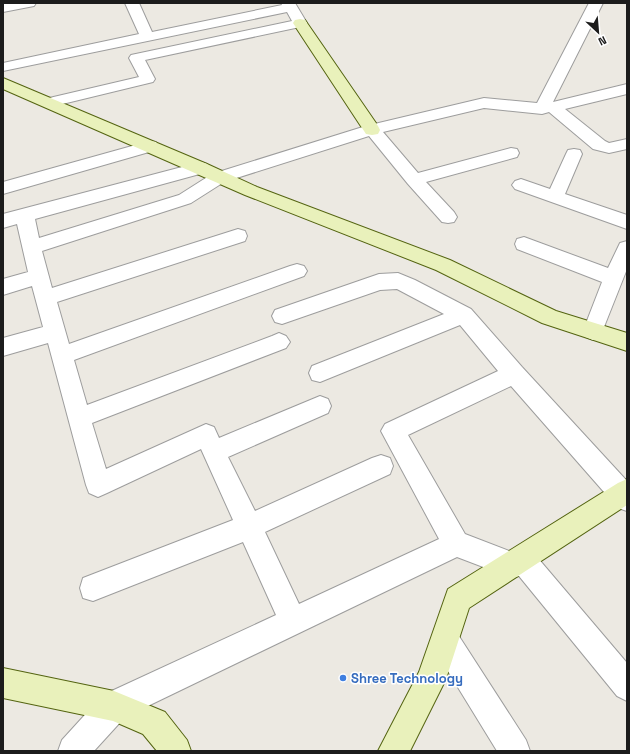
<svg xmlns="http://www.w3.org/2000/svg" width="630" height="754" font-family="'Space Grotesk',sans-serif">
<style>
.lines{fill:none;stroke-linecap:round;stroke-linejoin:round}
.street-casing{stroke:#9d9d9d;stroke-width:2}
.secondary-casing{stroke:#546411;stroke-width:2}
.street{fill:#fff;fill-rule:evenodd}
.secondary{fill:#e9f1bb;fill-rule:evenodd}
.shop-dot{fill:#3f7fe0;stroke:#fff;stroke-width:1.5}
.labels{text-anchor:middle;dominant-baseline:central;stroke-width:3;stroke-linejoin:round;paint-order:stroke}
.near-shop-label{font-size:13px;font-weight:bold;fill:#366cbe;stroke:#fff;text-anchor:start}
</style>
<rect width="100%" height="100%" fill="#ece9e2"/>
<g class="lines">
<defs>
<path id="street" d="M8,3H36L34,6L3,12V4Z
M125,3H139L152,32L282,5L281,3H295L307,23L305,26L300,27L145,60L155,79L153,82L50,107L45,105L42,102L45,99L139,77L129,58L131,55L292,21L287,12L3,71V63L139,34Z
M589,3H603L553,102L627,84V94L565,109L605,141L609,143L627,139V149L609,153L593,149L549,112L542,114L484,108L383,132L418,173L511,148L517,149L519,153L517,157L426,182L454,212L457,217L454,222L448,223L442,222L408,184L369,136L224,182L191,203L42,251L52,288L238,229L245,231L247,236L245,241L57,302L69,344L290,266L297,264L304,266L307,271L304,276L74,360L87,405L272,336L279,333L286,336L290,342L286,348L92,423L106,469L206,424L214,427L219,438L320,396L328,399L331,406L328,413L228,457L255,511L372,458L381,455L390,458L393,466L390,474L265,532L299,604L439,539L381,431L385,424L498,371L460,325L320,382L312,380L309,373L312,366L444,314L397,289L380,290L282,324L275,322L272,316L275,310L379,274L398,273L415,280L471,309L522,367L627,481V511L618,508L511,386L408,435L465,534L512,552L513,550L522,546L531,550L627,663V701L617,696L519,576L512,578L457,557L125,717L94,751H58L62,740L103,695L276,615L243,542L93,601L83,598L80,588L83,578L233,520L201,449L107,493L98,497L89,493L86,485L48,343L3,356V338L43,327L32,286L3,295V279L28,272L17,224L3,228V214L201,162L207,164L210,168L207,172L35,219L39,238L179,195L212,174L366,126L484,98L537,103Z
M150,141L156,142L158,146L156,150L3,194V182Z
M574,149L580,150L582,154L565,194L627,215V229L515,189L512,185L515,181L521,179L550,189L566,154L568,150Z
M524,237L608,268L620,243L627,241V269L600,337L593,340L586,337L583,331L602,282L517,249L515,244L517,239Z
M445,626L455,630L526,740L530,751H497L435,650L431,640L435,630Z"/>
<path id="secondary" d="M300,19L305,20L378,126L380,130L378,134L372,135L366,134L293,23L295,20Z
M3,78L207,164L257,187L450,260L556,311L627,333V351L542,323L436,270L245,195L3,89Z
M627,479V505L469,608L446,679L410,751H378L419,672L448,589L618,483Z
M3,668L114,691L165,712L187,740L191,751H157L143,734L113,721L3,698Z"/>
</defs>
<use href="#street" class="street-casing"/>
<use href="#secondary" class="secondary-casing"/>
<use href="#street" class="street"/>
<use href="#secondary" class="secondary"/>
</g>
<circle class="shop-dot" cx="343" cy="678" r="4"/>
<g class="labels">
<g class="near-shop-label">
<text x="351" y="678">Shree Technology</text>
</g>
</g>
<rect width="630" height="754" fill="none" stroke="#1c1c1c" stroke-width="8"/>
<g transform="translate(598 32) rotate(154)" stroke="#ffffff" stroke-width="3" paint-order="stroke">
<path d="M0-3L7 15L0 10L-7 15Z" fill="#1c1c1c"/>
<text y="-6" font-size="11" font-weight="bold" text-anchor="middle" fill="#1c1c1c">N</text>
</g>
</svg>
